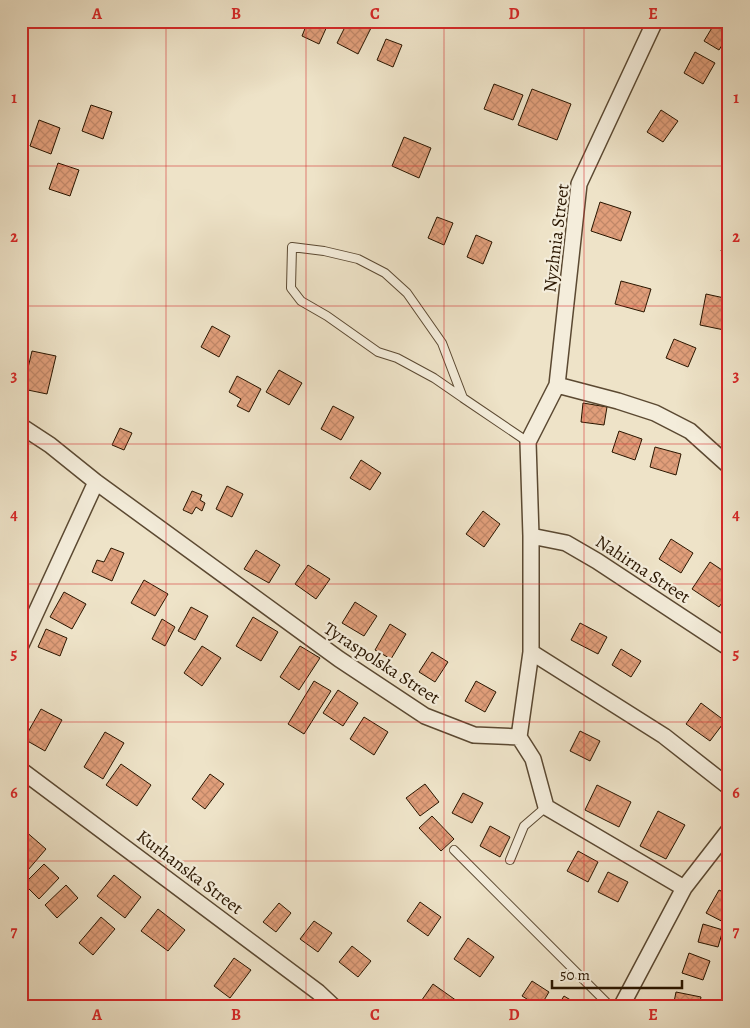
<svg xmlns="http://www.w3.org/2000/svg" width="750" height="1028" font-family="Alegreya,serif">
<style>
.building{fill:url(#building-cross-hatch);stroke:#2a1600}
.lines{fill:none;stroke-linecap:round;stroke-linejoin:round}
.service-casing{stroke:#5b4932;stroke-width:10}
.minor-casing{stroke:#5b4932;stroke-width:18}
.service{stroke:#f4eddb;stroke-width:8}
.minor{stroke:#f4eddb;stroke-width:15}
.grid{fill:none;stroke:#d62828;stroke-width:1;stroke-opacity:0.55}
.labels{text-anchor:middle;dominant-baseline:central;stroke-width:4.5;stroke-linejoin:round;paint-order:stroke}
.street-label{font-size:18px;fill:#2a1600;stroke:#f4eddb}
.neatline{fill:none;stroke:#d62828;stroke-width:2}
.grid-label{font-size:16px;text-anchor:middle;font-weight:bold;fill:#d62828}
</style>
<defs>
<pattern id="building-cross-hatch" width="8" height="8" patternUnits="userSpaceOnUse" patternTransform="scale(1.25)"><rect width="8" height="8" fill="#e09e7a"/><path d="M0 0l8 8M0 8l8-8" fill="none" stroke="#c08768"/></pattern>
</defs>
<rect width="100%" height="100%" fill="#eee3c8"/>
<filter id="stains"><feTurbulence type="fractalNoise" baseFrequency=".004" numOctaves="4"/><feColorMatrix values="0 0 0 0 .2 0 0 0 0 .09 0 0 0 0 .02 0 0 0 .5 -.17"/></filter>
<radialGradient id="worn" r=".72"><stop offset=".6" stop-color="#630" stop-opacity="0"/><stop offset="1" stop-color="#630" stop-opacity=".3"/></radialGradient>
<path class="building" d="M308,21H322L328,24L319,44L302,36Z
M348,21H358L371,28L358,54L337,43Z
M716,21L729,28V34L719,50L704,41Z
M386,39L402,45L393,67L377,60Z
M695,52L715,63L703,84L684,73Z
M494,84L523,95L513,120L484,109Z
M532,89L571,104L557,140L518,125Z
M91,105L112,112L103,139L82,131Z
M661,110L678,121L663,142L647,132Z
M39,120L60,128L51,154L30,146Z
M404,137L431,148L419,178L392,166Z
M58,163L79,170L70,196L49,189Z
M600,202L631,212L621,241L591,231Z
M437,217L453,223L444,245L428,238Z
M728,230H729V254L721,251Z
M476,235L492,242L483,264L467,257Z
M621,281L651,289L644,312L615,304Z
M706,294L729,299V331L700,325Z
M212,326L230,336L219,357L201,347Z
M674,339L696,348L688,367L666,358Z
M32,351L56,356L47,394L23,389Z
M279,370L302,383L289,405L266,392Z
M237,376L261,389L249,412L237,406L241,399L229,392Z
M583,403L607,407L604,425L581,422Z
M333,406L354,417L341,440L321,429Z
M120,428L132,433L124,450L112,445Z
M619,431L642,439L635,460L612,452Z
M655,447L681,454L676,475L650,467Z
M361,460L381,473L370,490L350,478Z
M227,486L243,494L232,517L216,509Z
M192,491L202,495L200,500L205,503L202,511L196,507L192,514L183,510Z
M483,511L500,524L484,547L466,534Z
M671,539L693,553L681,573L659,559Z
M111,548L124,553L112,581L92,572L97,560L104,562Z
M256,550L280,565L269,583L244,569Z
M710,562L728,574L723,580L729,584V593L719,607L692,589Z
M308,565L330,579L316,599L295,584Z
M144,580L168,594L155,616L131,603Z
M64,592L86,604L72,629L50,617Z
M355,602L377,616L364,636L342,623Z
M191,607L208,616L195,640L178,631Z
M253,617L278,632L261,661L236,646Z
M162,619L175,627L165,646L152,639Z
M580,623L607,637L598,654L571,640Z
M390,624L406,634L391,659L375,650Z
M46,629L67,638L60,656L38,647Z
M202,646L221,658L202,686L184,673Z
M300,646L320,658L299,690L280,677Z
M621,649L641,661L631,677L612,665Z
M432,652L448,662L435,682L419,672Z
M314,681L331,691L304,734L288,724Z
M476,681L496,692L485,712L465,701Z
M338,690L358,703L343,726L323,713Z
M701,703L725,721L710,741L686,724Z
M41,709L62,720L45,751L24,739Z
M364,717L388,732L374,755L350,739Z
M580,731L600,741L590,761L570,751Z
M105,732L124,743L103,779L84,767Z
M121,764L151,785L137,806L106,785Z
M210,774L224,784L205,809L192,799Z
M425,784L439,802L420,816L406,798Z
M597,785L631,802L619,827L585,810Z
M463,793L483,803L472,823L452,813Z
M658,811L685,825L666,859L640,846Z
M432,816L454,839L441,851L419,828Z
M490,826L510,837L500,857L480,846Z
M24,830L46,849L28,870L21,864V833Z
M578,851L598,862L588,882L567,871Z
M44,864L59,878L39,899L24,884Z
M608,872L628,882L618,902L598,892Z
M114,875L141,897L125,918L97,896Z
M66,885L78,898L57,918L45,905Z
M719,890L729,895V925L706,913Z
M420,902L441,917L428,936L407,921Z
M279,903L291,913L276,932L263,922Z
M158,909L185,930L168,951L141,931Z
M101,917L115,929L93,955L79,943Z
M314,921L332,933L318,952L300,939Z
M703,924L723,930L718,947L698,942Z
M468,938L494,957L480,977L454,959Z
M352,946L371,961L358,977L339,962Z
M689,953L710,961L703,980L682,973Z
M234,958L251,970L230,998L214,986Z
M532,981L549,992L540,1007L522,996Z
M433,984L457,1001L453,1007H417Z
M676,992L701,997L699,1007H673Z
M564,996L582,1007H557Z"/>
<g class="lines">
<defs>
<path id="service" d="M463,398L434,378L397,358L378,352L327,316L301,301L291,288L292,247L324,251L358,259L385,273L407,293L442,343L463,398L528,442
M454,850L611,1007
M510,860L524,826L546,807"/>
<path id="minor" d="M557,385L618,401L655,413L690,431L729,466
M21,426L50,445L96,482L339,659L425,716L474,735L519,737L533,759L546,807L684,888
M531,536L566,543L597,561L729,648
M21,645L96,482
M531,652L664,736L729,787
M519,737L531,652V536L528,442L557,385L579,184L655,21
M21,770L318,992L334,1007
M621,1007L684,888L729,830"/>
</defs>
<use href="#service" class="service-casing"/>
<use href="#minor" class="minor-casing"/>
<use href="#service" class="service"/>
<use href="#minor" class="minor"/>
</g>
<path class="grid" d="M166,21V1007M306,21V1007M444,21V1007M584,21V1007M21,166H729M21,306H729M21,444H729M21,584H729M21,722H729M21,861H729"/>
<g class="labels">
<g class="street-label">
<text transform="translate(556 238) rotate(-83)">Nyzhnia Street</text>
<text transform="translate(643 569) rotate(33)">Nahirna Street</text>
<text transform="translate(382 663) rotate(33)">Tyraspolska Street</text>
<text transform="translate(190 872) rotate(37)">Kurhanska Street</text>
</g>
</g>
<rect width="750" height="1028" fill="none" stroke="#eee3c8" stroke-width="55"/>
<path d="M552 980v8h130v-8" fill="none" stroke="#2a1600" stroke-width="2.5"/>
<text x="560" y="980" font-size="15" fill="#2a1600" stroke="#f4eddb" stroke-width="4" paint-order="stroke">50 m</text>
<rect x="28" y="28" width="694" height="972" class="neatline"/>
<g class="grid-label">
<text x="97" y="19">A</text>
<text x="236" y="19">B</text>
<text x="375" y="19">C</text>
<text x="514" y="19">D</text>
<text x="653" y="19">E</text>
<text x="14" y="103">1</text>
<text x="736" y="103">1</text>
<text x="14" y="242">2</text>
<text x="736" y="242">2</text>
<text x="14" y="381">3</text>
<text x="736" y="381">3</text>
<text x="14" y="520">4</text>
<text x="736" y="520">4</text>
<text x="14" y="659">5</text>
<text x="736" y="659">5</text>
<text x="14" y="798">6</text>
<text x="736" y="798">6</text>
<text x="14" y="937">7</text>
<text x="736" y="937">7</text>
<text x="97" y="1020">A</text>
<text x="236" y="1020">B</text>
<text x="375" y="1020">C</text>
<text x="514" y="1020">D</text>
<text x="653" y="1020">E</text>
</g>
<rect width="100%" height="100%" filter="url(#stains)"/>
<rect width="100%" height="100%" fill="url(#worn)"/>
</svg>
